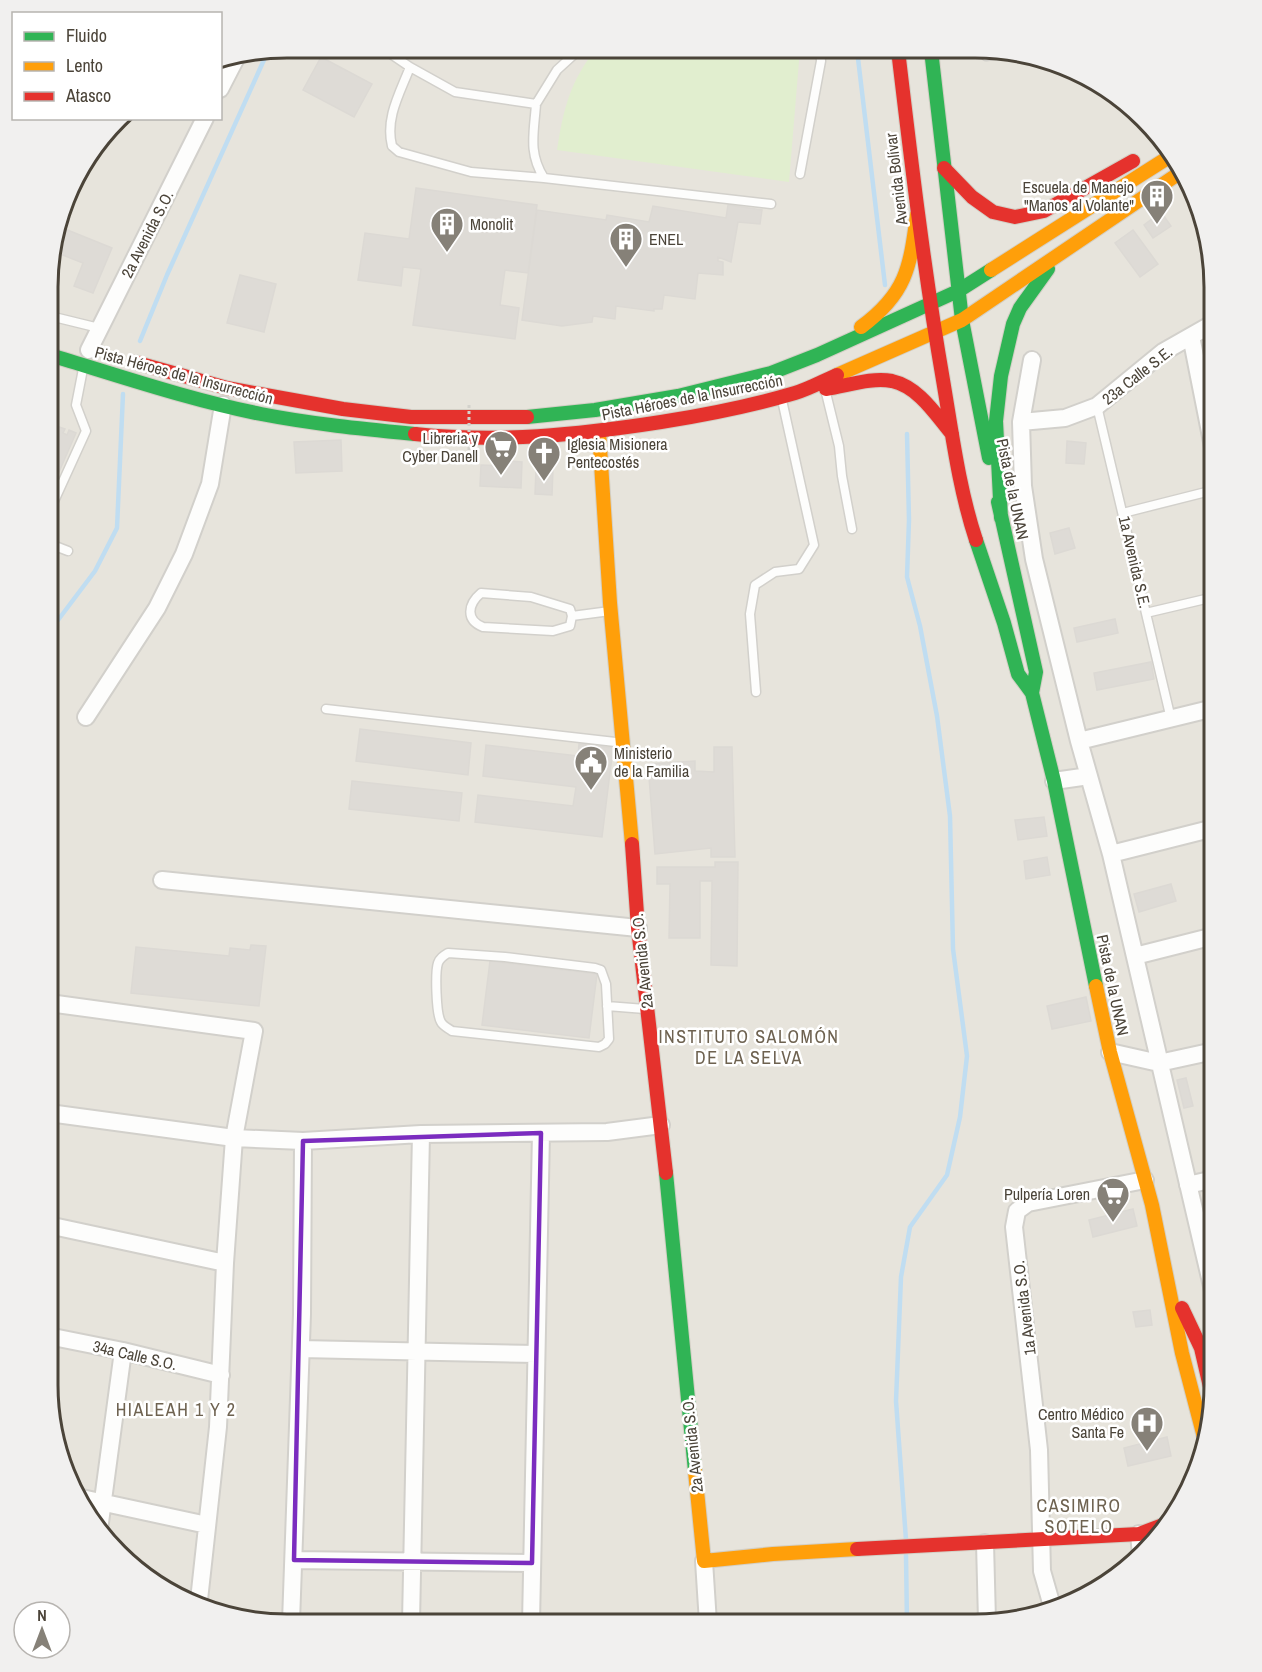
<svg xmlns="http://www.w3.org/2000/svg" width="1262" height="1672" font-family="'Archivo Narrow',sans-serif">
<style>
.residential{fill:#e7e4dc}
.green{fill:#e1eecf}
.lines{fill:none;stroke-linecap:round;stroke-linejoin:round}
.stream{stroke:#c0ddf1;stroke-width:4.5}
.building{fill:#dedbd6;stroke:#dcd9d4;stroke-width:1.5}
.lane-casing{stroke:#d2d0cb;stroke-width:11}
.street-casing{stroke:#d2d0cb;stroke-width:20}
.fast-casing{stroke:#d3cfc5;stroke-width:16}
.slow-casing{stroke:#d3cfc5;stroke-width:16}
.jam-casing{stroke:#d3cfc5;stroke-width:16}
.lane{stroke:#fdfdfc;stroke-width:8}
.street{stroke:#fdfdfc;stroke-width:16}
.fast{stroke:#30b455;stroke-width:14}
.slow{stroke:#ff9f0a;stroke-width:14}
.jam{stroke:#e5322d;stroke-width:14}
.path-bridge{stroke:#d3d2cc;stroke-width:3;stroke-dasharray:3 3;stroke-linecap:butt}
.marked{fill:none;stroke:#7b2cbf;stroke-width:4.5;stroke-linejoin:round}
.labels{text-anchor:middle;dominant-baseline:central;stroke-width:5;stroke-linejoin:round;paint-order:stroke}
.street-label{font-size:16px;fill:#4b4439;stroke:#fff}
.poi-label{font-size:16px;fill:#4b4439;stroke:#fff;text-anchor:end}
.neighbourhood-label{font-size:18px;letter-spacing:1.5px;fill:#6e6250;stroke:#fff}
.rim{fill:none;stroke:#4b4439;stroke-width:3}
</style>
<rect width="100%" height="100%" fill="#f4f2ee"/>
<path class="residential" d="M287,48L1006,50L1066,66L1120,97L1189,181L1214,287L1213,1401L1201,1462L1173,1518L1133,1564L1081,1599L975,1624L257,1622L154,1583L107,1542L73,1491L48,1385L50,256L80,168L121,119L220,118L221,59Z"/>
<path class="green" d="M596,49H800L789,182L557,150C563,110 570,81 596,49Z"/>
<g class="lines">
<path class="stream" d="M857,50L885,285
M140,341L167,275L268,51
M49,632L95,571L117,528L123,394
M906,1540L896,1401L901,1277L910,1227L947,1175L960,1117L967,1056L953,949L950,816L937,716L920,626L907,577L909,520L907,434
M906,1555L907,1624"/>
</g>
<path class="building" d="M321,57L372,84L354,117L303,90Z
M416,188L537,205L528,273L505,270L500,305L519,308L515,339L413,325L421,269L403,267L401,286L358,280L365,233L409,239Z
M728,205L762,210L760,224L738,222L731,262L718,257V261L723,262V275L698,273L695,299L664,295L662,309H654V311L616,306L615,319L593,316L592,322L562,326L522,320L537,210L606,220L607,215L649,222L653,206L726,218Z
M1161,212L1171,226L1153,238L1144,225Z
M60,227L112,248L93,293L74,286L83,263L55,252L58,243L55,242Z
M1133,230L1158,264L1140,277L1115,243Z
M52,251L55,254L50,267V256Z
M240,275L276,284L264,332L227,323Z
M50,426H53L51,429L57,431L59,427L65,429L63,433L67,435L69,430L76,433L52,488L50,487Z
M341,440L342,471L296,473L294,442Z
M1067,441L1086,443L1084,464L1066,463Z
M508,461L522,462L521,488L480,486L481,465L508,466Z
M536,469H553L552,495L535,494Z
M1069,528L1075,548L1055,554L1050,533Z
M1115,619L1118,633L1077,642L1074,628Z
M1151,662L1154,679L1097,690L1094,673Z
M360,729L471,743L468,775L356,761Z
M579,744L613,748L602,837L475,822L478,795L573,806L576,787L483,776L486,745L578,756Z
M714,747H732L735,857H711V848L655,854L648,764L695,761V771L714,772Z
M352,781L462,793L459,821L349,809Z
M1044,817L1047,836L1018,840L1015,820Z
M1047,857L1050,875L1026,879L1024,861Z
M715,862H738L737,966L711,965L712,881H700V938H669L670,884H657V867H715Z
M1171,884L1176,901L1139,912L1134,894Z
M251,945L266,946L259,1006L131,993L136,947L229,956L230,948L250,950Z
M490,961L597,974L589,1038L482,1025Z
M1086,997L1091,1021L1052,1029L1047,1006Z
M1186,1078L1193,1106L1184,1108L1177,1080Z
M1214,1187V1212L1209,1213L1203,1190Z
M1133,1209L1137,1226L1093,1237L1089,1220Z
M1150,1310L1152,1325L1136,1327L1133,1312Z
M1167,1437L1171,1456L1128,1466L1124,1448Z"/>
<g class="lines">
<defs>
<path id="lane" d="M382,48L410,67L455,92L536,104L557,70L580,49
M985,50L986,56L1013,52
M410,67C400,93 385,118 392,146L399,152L471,172L544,178
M536,104C534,133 528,153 544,178L771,204
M800,174L821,61L820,50
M50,316L99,328
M826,393L839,446L842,476L852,529
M1097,406L1171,719
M50,510L86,431L76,405L83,369
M1123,513L1214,490
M50,544L68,551
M481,593L531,597L570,609L572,616L570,626L553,631L483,627C465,620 468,604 481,593Z
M1146,613L1214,597
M572,616L610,611
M756,692L750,614L755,585L775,572L799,569L814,545L782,400
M326,709L624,743
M448,953L505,957L595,968L601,970L606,984L609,1039L605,1044L599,1047L452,1031C448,1028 443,1026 441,1022C436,1014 435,972 438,963C440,958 443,956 448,953Z
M607,1006L645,1009"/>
<path id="street" d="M220,89L237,56
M1191,336L1214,452
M89,350L205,118
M1032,360L1021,422L1023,486L1034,559L1079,741L1111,854L1214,1295
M1021,422L1065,418L1097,406L1163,352L1214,323
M86,717L157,608L184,554L210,484L223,405
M1079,741L1214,708
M1054,781L1089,776
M1111,854L1214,828
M162,880L638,928
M1135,956L1214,936
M49,1003L254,1031L234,1138L225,1263L218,1427L199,1600
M1110,1052L1159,1063L1214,1051
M49,1113L234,1138L303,1141L421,1134L607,1132L661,1125
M1188,1185L1214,1179
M48,1225L225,1263
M48,1336L123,1351L221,1375
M301,1349L536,1354
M77,1497L207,1525
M99,1530L123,1351
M1139,1534L1141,1555
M985,1543L987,1621
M294,1560L532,1563
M704,1561L708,1623
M1052,1606L1042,1571L1039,1450L1014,1227L1017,1211L1028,1203L1145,1180
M291,1622L302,1314L303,1141
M411,1622L421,1134
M531,1623L541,1133"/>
<path id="fast" d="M931,50L962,320L989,458
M50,355C120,376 190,400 261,414C312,424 364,429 415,434
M527,417L595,410L678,396L771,373L817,355L958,291L991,270
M998,502L1036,672L1032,693
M1001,518L996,421L1001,376L1013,324L1020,308L1048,269
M976,540L1004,623L1018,674L1032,693L1054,781L1096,986
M666,1173L695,1471"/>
<path id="slow" d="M991,270L1169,157
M861,327C906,294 910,268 917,215
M837,375L962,320L1181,172
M599,432L610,603L632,844
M1096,986L1110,1052L1152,1205L1182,1353L1205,1441
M695,1471L704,1561L773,1554L857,1549"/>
<path id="jam" d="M898,50C911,160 924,270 943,380C952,433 959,489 976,540
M944,168L972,197L993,212L1015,217L1044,211L1133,161
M134,362L227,388L343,409L411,417H527
M826,389C847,386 871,377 892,381C919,387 936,415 952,434
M415,434C499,443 577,435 661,422C705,415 751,406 795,393C809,389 823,381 837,375
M632,844L638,928L666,1173
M1182,1308L1201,1348L1213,1400
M857,1549L1139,1534L1168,1523L1174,1517"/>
</defs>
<use href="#lane" class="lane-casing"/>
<use href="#street" class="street-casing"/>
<use href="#fast" class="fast-casing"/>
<use href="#slow" class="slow-casing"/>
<use href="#jam" class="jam-casing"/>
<use href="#lane" class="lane"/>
<use href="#street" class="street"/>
<use href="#fast" class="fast"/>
<use href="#slow" class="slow"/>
<use href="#jam" class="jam"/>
<path class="path-bridge" d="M469,405V455"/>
</g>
<path class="marked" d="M541,1133L532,1563L294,1560L303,1141Z"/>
<defs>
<symbol id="building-pin" viewBox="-11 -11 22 30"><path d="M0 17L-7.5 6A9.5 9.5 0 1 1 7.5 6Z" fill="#868178" stroke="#fff"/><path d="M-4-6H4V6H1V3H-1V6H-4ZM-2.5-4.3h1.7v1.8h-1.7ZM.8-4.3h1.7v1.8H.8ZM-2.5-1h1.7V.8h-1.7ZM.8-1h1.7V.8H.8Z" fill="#fff"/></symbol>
<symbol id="supermarket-pin" viewBox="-11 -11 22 30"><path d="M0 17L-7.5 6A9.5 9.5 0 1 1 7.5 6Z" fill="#868178" stroke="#fff"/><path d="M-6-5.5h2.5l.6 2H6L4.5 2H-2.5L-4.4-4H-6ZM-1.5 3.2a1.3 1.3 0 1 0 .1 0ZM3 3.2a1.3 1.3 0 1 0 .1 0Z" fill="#fff"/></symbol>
<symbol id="church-pin" viewBox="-11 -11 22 30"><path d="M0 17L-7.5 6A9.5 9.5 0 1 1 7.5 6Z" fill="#868178" stroke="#fff"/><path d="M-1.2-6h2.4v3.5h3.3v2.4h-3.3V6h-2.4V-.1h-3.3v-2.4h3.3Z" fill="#fff"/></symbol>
<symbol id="civic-pin" viewBox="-11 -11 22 30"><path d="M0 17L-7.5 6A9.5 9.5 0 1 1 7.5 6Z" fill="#868178" stroke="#fff"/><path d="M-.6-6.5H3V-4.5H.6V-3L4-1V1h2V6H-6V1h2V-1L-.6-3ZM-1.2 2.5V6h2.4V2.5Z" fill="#fff"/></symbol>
<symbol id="hospital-pin" viewBox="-11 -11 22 30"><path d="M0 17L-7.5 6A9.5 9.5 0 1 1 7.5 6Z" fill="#868178" stroke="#fff"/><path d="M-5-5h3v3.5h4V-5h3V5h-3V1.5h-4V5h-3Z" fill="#fff"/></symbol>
</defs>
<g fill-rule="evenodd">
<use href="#building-pin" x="1138" y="177" width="38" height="52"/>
<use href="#building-pin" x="428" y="205" width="38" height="52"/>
<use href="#building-pin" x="607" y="220" width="38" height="52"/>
<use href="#supermarket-pin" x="482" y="428" width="38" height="52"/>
<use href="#church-pin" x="525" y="434" width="38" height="52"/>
<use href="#civic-pin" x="572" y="743" width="38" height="52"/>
<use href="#supermarket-pin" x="1094" y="1175" width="38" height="52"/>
<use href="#hospital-pin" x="1128" y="1404" width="38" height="52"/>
</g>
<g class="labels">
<g class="street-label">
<text transform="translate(896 179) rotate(-97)">Avenida Bolívar</text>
<text transform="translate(147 234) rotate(-63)">2a Avenida S.O.</text>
<text transform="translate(184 375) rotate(15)">Pista Héroes de la Insurrección</text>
<text transform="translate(1137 375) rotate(-38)">23a Calle S.E.</text>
<text transform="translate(692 397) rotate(-11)">Pista Héroes de la Insurrección</text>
<text transform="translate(1013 489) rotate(78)">Pista de la UNAN</text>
<text transform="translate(1135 562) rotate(77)">1a Avenida S.E.</text>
<text transform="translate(642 961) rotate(-96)">2a Avenida S.O.</text>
<text transform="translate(1113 985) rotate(78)">Pista de la UNAN</text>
<text transform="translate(1024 1308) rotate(-97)">1a Avenida S.O.</text>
<text transform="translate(135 1355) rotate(13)">34a Calle S.O.</text>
<text transform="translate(692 1445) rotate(-96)">2a Avenida S.O.</text>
</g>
<g class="poi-label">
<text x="1134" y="187">Escuela de Manejo<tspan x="1134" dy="18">"Manos al Volante"</tspan></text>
<text x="470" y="224" text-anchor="start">Monolit</text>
<text x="649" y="239" text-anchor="start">ENEL</text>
<text x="478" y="438">Libreria y<tspan x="478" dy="18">Cyber Danell</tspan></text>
<text x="567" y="444" text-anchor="start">Iglesia Misionera<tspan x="567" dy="18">Pentecostés</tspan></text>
<text x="614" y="753" text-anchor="start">Ministerio<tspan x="614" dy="18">de la Familia</tspan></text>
<text x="1090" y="1194">Pulpería Loren</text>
<text x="1124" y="1414">Centro Médico<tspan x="1124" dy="18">Santa Fe</tspan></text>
</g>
<g class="neighbourhood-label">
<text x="749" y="1036">INSTITUTO SALOMÓN<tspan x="749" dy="21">DE LA SELVA</tspan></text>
<text x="176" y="1409">HIALEAH 1 Y 2</text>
<text x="1079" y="1505">CASIMIRO<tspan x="1079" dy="21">SOTELO</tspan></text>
</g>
</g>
<path d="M0 0H1262V1672H0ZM287 58H975A229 229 0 0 1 1204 287V1385A229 229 0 0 1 975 1614H287A229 229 0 0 1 58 1385V287A229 229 0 0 1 287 58Z" fill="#f1f0ef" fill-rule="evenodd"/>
<path class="rim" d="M287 58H975A229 229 0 0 1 1204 287V1385A229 229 0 0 1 975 1614H287A229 229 0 0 1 58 1385V287A229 229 0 0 1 287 58Z"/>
<rect x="12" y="12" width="210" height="108" fill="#ffffff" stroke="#b7b4b0" stroke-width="1.5"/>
<rect x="24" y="32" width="30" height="9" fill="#30b455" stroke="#b7b4b0" stroke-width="1.5"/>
<text x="66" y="42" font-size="18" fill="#4b4439">Fluido</text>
<rect x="24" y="62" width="30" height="9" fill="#ff9f0a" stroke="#b7b4b0" stroke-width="1.5"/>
<text x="66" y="72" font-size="18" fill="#4b4439">Lento</text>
<rect x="24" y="92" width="30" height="9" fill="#e5322d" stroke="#b7b4b0" stroke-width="1.5"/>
<text x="66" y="102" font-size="18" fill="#4b4439">Atasco</text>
<g transform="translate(42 1630)"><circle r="28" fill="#ffffff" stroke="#b7b4b0" stroke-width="1.5"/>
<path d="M0-4.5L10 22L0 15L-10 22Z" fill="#868178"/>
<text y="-9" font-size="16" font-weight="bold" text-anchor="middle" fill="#4b4439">N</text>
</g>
</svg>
